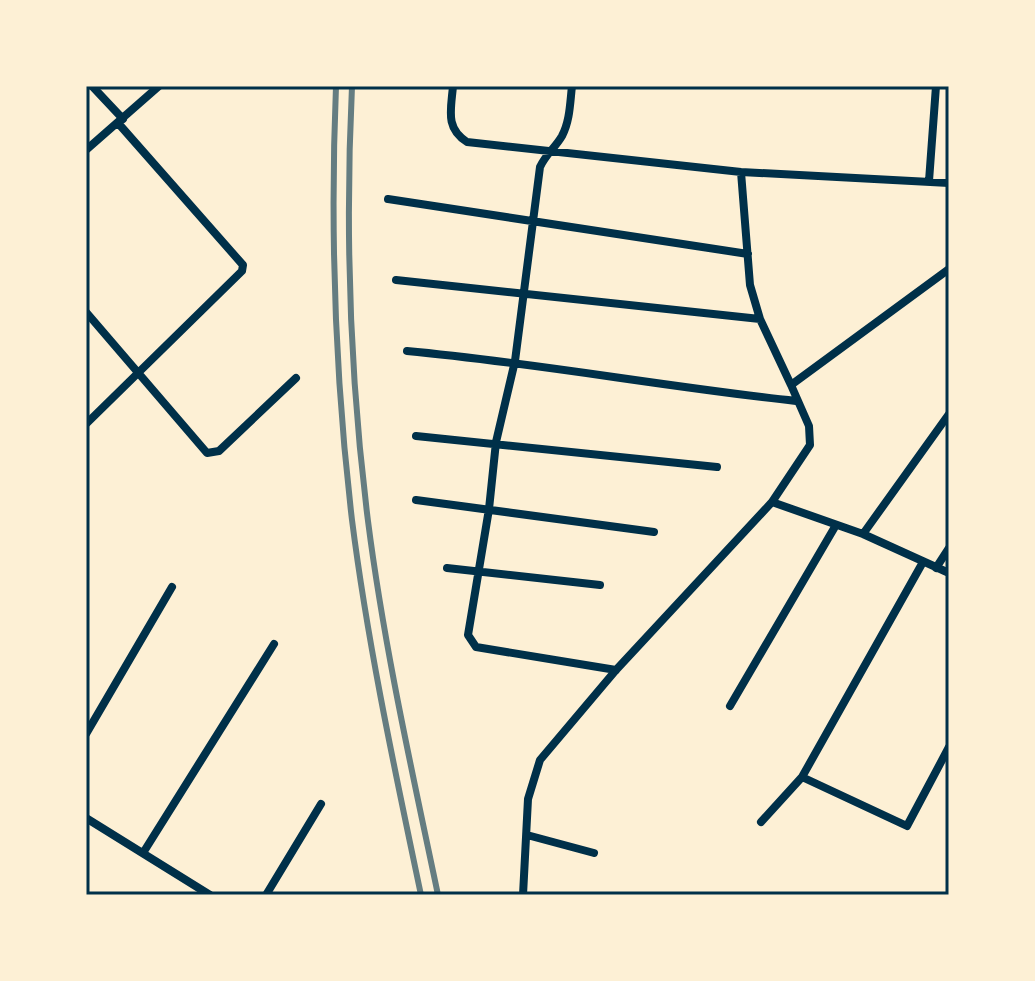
<svg xmlns="http://www.w3.org/2000/svg" width="1035" height="981" font-family="'Golos Text',sans-serif">
<style>
.lines{fill:none;stroke-linecap:round;stroke-linejoin:round}
.minor{stroke:#003049;stroke-width:8}
.rail{stroke:#657d81;stroke-width:6}
.neatline{fill:none;stroke:#003049;stroke-width:3}
</style>
<rect width="100%" height="100%" fill="#fdf0d5"/>
<g class="lines">
<path class="minor" d="M92,86L123,119
M453,86C451,110 445,128 467,142L741,172L949,183
M572,86C570,103 570,121 562,136C555,148 546,154 540,167L515,361L496,442L489,509L468,635L476,647L616,670
M86,150L159,86
M741,172L750,285L760,319L791,385
M929,181L936,86
M388,199L748,254
M396,280L760,319
M86,312L207,453L219,451L296,378
M407,351C537,363 666,387 796,401
M86,424L242,271L243,265L118,123
M416,436L717,467
M416,500L654,532
M772,502L810,445L809,426L791,385L949,269
M863,534L949,573
M923,562L802,777L907,826L949,747
M447,568L600,585
M936,568L949,548
M730,706L836,525
M86,734L172,587
M86,818L210,895
M761,822L802,777
M527,835L594,853
M143,853L274,644
M266,895L321,804
M523,895L528,799L540,760L616,670L772,502L863,534L949,414"/>
<path class="rail" d="M336,86C330,231 335,376 352,520C368,646 395,771 421,895
M352,86C345,230 350,378 368,521C384,646 412,771 438,895"/>
</g>
<rect width="1035" height="981" fill="none" stroke="#fdf0d5" stroke-width="176"/>
<rect x="88" y="88" width="859" height="805" class="neatline"/>
</svg>
